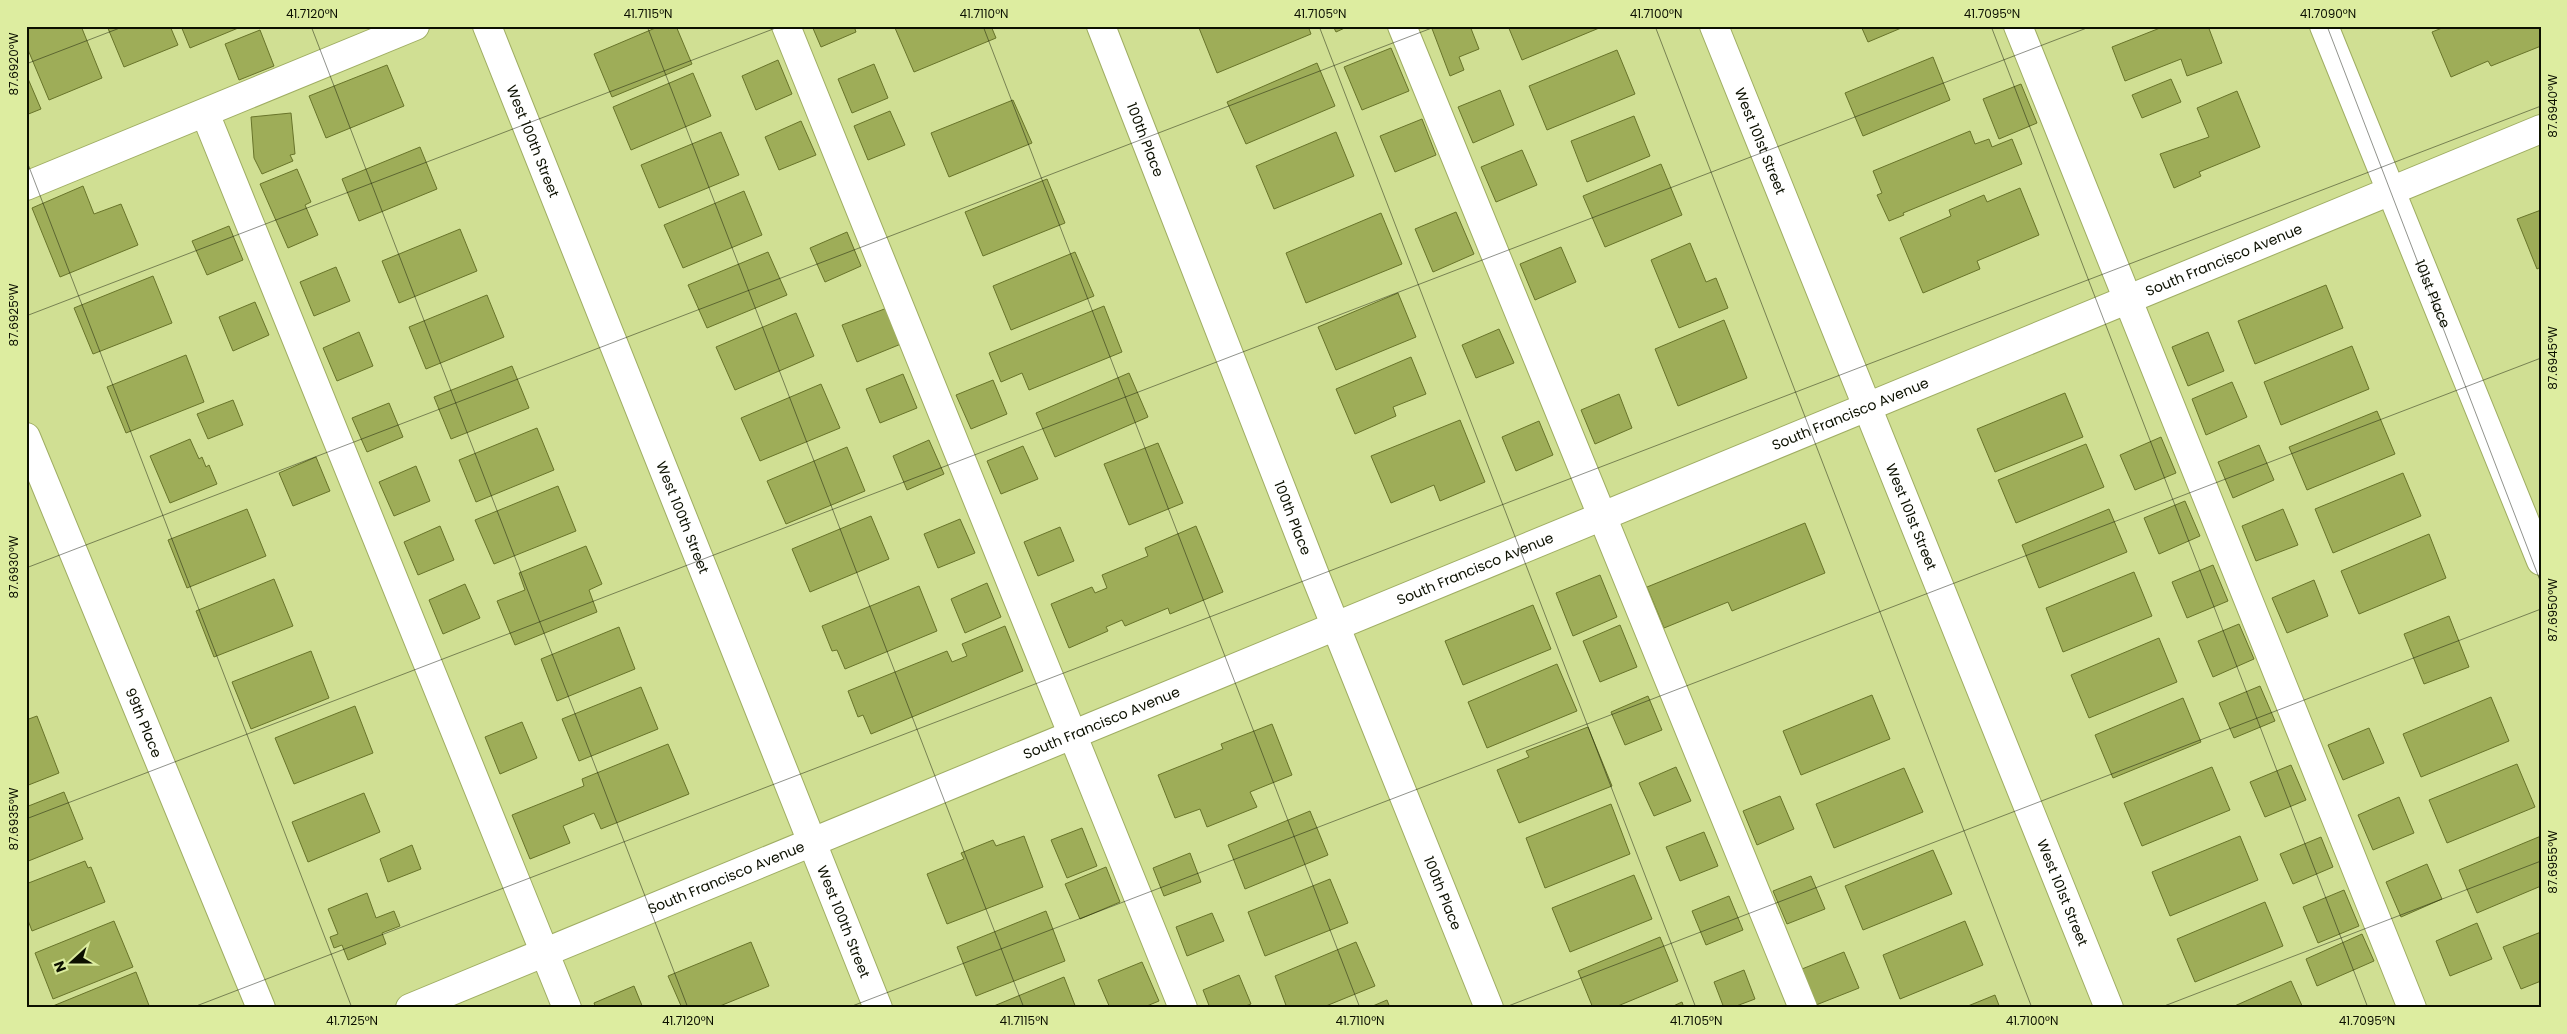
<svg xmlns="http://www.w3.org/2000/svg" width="2567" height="1034" font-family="Poppins,sans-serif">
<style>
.building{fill:#9ead58;stroke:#68742a}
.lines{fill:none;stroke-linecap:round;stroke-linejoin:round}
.minor-casing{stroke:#9fad62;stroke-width:30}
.minor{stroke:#fff;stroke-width:28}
.ticks{fill:none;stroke:#0c1000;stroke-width:1;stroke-opacity:0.45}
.labels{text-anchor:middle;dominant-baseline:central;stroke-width:4.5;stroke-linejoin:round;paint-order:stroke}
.street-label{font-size:14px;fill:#0c1000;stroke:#ddeda0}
.neatline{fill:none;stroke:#0c1000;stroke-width:2}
.ticks-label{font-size:12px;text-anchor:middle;fill:#0c1000}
</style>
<rect width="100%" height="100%" fill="#d0df93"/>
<path class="building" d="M26,26H81L102,78L49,100L26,45Z
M107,26H170L178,45L124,67Z
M181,26H243L190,48Z
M660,26H676L692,64L612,97L594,54Z
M812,26H854L856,32L821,47Z
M900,26H991L996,38L914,72L895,28Z
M1204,26H1308L1311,34L1217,73L1199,28Z
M1333,26H1349L1336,32Z
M1431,26H1470L1479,49L1459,57L1464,70L1450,76Z
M1508,26H1604L1522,60Z
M1861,26H1906L1868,42Z
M2165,26H2208L2222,63L2187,76L2181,59L2125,81L2112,47Z
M2447,26H2541V46L2491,66L2488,61L2451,77L2432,32Z
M260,30L274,66L239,80L225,44Z
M1391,48L1409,91L1362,110L1344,67Z
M1617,50L1635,94L1547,130L1529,86Z
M1933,57L1950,100L1863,136L1845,93Z
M778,60L792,94L756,110L742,76Z
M1317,63L1335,106L1246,144L1227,102Z
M874,64L888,98L852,113L838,79Z
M387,65L404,106L326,138L309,96Z
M693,73L711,116L631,150L613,107Z
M26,74L41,109L26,115Z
M2171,79L2181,102L2142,118L2132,95Z
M2021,84L2037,123L1999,139L1983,99Z
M1500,90L1514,125L1473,143L1458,107Z
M2237,91L2260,147L2199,172L2201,176L2174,188L2160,154L2209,137L2197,108Z
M1013,100L1032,143L949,177L931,133Z
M890,111L905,145L868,160L854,126Z
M291,113L295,154L290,155L293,161L262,174L254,158L251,117Z
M1634,116L1650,156L1587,182L1571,141Z
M1422,119L1436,155L1395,172L1380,136Z
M801,121L816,155L779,170L765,137Z
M1970,131L1975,144L1989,139L1992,147L2012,139L2022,164L1903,213L1904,215L1889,221L1877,195L1882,193L1873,171Z
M721,132L739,175L659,208L641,165Z
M1336,132L1354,176L1274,209L1256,166Z
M420,147L437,189L359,221L342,179Z
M1522,150L1537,185L1496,202L1481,167Z
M1661,164L1682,215L1605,247L1583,196Z
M297,169L311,202L305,205L318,235L288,248L260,184Z
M1047,179L1065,223L983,256L965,212Z
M83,186L94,214L121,204L138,245L60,277L32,208Z
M2020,188L2039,235L1977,261L1980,269L1923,293L1900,238L1951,216L1949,210L1984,195L1987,202Z
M744,191L762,235L683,268L664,225Z
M2541,210V267L2537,269L2517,219Z
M1456,212L1474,254L1433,272L1415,229Z
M1381,213L1402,264L1306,303L1286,253Z
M229,226L243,260L207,275L192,241Z
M460,229L477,271L399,303L382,261Z
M847,232L861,266L825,282L810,248Z
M1690,243L1706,282L1716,278L1728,308L1679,328L1651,260Z
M1561,247L1576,282L1535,300L1520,264Z
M768,252L787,295L707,328L688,285Z
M1075,252L1094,296L1011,330L993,286Z
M336,267L350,301L314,316L300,282Z
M153,276L172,323L93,354L74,308Z
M2326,285L2343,328L2255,364L2238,321Z
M1398,293L1416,337L1336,370L1318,327Z
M487,295L504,337L426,369L409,327Z
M255,302L269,335L233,351L219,317Z
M1104,306L1122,352L1029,390L1022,373L1001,382L989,353Z
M887,308L901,344L857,362L842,325Z
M796,313L814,356L735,390L716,347Z
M1724,320L1747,378L1678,406L1655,349Z
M1499,329L1514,363L1476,378L1462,345Z
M359,332L373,366L337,381L323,348Z
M2208,332L2224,371L2188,386L2172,347Z
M2352,346L2369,389L2281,425L2264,382Z
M186,355L204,402L126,433L107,387Z
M1411,357L1426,394L1393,407L1396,416L1355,434L1336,389Z
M512,366L529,408L451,439L434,397Z
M1129,373L1148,417L1055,457L1036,413Z
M903,374L917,408L880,423L866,389Z
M993,380L1007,414L971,429L956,395Z
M2232,382L2247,417L2206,435L2192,399Z
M821,384L840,428L760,461L741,418Z
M2065,393L2083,437L1995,472L1977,429Z
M1619,394L1632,428L1595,444L1581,410Z
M233,400L243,425L208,439L197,414Z
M389,403L403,437L367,452L352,418Z
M2377,411L2395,454L2307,490L2289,447Z
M1460,420L1485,482L1440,501L1434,485L1391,503L1371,456Z
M1539,421L1553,455L1516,471L1502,437Z
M537,428L554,470L476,502L459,460Z
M2161,437L2176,473L2135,490L2120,455Z
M190,439L199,459L202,457L206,467L209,465L217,484L170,503L150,456Z
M929,440L944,474L907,490L893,456Z
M1158,443L1183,503L1129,525L1104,464Z
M2086,444L2104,487L2016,523L1998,480Z
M2259,445L2274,480L2233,498L2218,462Z
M1023,446L1038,479L1001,494L987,461Z
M847,447L865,491L786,524L767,481Z
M316,457L330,491L293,506L279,473Z
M416,466L430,501L394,516L379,482Z
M2403,473L2421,516L2333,553L2315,509Z
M558,486L576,531L494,564L475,520Z
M2185,501L2200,536L2159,554L2144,518Z
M247,509L266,556L187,588L168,540Z
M2109,509L2127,552L2039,588L2022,545Z
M2283,509L2298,545L2256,561L2242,526Z
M871,516L889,559L810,592L792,549Z
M960,519L975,553L938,568L924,534Z
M1805,523L1825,573L1732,611L1728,602L1664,628L1647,587Z
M440,526L454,560L418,575L404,542Z
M1196,526L1223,592L1170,614L1168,608L1125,626L1122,620L1106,627L1108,631L1069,648L1051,604L1092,587L1095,593L1107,588L1102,575L1148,556L1145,548Z
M1060,527L1074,561L1038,576L1024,542Z
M2429,534L2446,578L2359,614L2341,571Z
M586,546L602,584L589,590L597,612L515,645L497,601L525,590L519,573Z
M2213,565L2228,601L2187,618L2172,582Z
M2134,572L2152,616L2063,652L2046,608Z
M1600,575L1617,617L1573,636L1556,593Z
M274,579L293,626L214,657L196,611Z
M2314,580L2328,616L2287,633L2272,598Z
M987,583L1001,617L965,633L951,599Z
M465,584L480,618L443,634L429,600Z
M919,586L937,631L845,669L837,650L832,651L822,626Z
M1533,605L1551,649L1463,685L1445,641Z
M2449,616L2469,667L2424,684L2404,634Z
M2239,624L2254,659L2213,677L2198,641Z
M1620,625L1637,667L1600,682L1583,641Z
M1005,626L1023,671L871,734L863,715L858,717L848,691L947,651L952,662L967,656L962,644Z
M619,627L635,669L557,701L541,659Z
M2159,638L2177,682L2089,718L2071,675Z
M311,651L329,698L251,729L232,682Z
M1557,664L1577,711L1487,748L1468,702Z
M2260,686L2275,721L2234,738L2219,703Z
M641,687L658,729L579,761L562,719Z
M1872,695L1890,739L1801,775L1783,731Z
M1648,696L1662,730L1625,745L1611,712Z
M2491,697L2509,741L2421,777L2403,734Z
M2183,698L2201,742L2113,778L2095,735Z
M355,706L373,753L294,784L275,738Z
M37,716L59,773L26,786V720Z
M522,722L537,758L500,774L485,737Z
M1272,724L1292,775L1250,792L1257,807L1207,827L1200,809L1175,818L1158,775L1223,749L1221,744Z
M1588,727L1612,786L1519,823L1497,770L1529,757L1526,751Z
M2369,728L2384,763L2343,780L2328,745Z
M668,744L689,794L601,829L594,813L563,826L570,843L530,859L512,815L584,786L582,779Z
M2517,764L2535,807L2447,843L2429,800Z
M2291,765L2306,800L2265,817L2250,782Z
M1676,767L1691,801L1654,816L1639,783Z
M2212,767L2230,810L2142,846L2124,803Z
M1904,768L1923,812L1834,848L1816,804Z
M64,792L83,839L26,862V807Z
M364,793L380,832L308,862L292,822Z
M1780,796L1794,829L1757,845L1743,811Z
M2399,797L2414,833L2373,850L2358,815Z
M1611,804L1630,854L1545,888L1526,838Z
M1310,811L1328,855L1245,889L1228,845Z
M1082,828L1097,866L1067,878L1051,840Z
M1704,832L1718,866L1680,881L1666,847Z
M1024,836L1043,887L947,924L927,874L964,859L961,853L993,840L996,846Z
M2240,836L2258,880L2170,916L2152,872Z
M2541,836V886L2477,913L2459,870Z
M2321,837L2333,867L2293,884L2280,854Z
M412,845L421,869L388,882L380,859Z
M1933,850L1952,894L1863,930L1845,886Z
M1190,853L1201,882L1164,896L1153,868Z
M85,861L88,868L91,867L105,902L32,931L26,915V884Z
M2427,864L2442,899L2401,917L2386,882Z
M1106,867L1120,902L1080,919L1065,884Z
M1634,875L1652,919L1570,952L1552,908Z
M1811,876L1825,909L1787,924L1773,891Z
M1330,879L1348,923L1265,956L1248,912Z
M2344,890L2359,926L2318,943L2303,907Z
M367,893L376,918L394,911L400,926L382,933L386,944L348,960L342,945L334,948L330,937L338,934L328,909Z
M1729,896L1743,930L1706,945L1692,911Z
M2265,902L2283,946L2195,982L2177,939Z
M1046,911L1065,961L976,996L957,947Z
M1212,913L1224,941L1187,956L1176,927Z
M114,921L133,967L53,999L35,953Z
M1965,921L1983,965L1900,999L1883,955Z
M2477,923L2492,959L2450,976L2436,941Z
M2541,932V981L2521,989L2503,947Z
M2362,934L2374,961L2317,986L2306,959Z
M1660,937L1678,981L1613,1008H1593L1578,971Z
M751,942L769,986L715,1008H682L668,976Z
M1356,942L1375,986L1321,1008H1287L1275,976Z
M1844,952L1859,988L1816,1005L1802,969Z
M1142,962L1159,1001L1142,1008H1110L1098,980Z
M1744,970L1755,999L1731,1008H1724L1714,982Z
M136,972L150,1008H48Z
M1239,975L1251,1004L1240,1008H1210L1203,990Z
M1064,977L1076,1008H989Z
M2291,981L2303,1008H2230Z
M634,986L643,1008H596L594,1003Z
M1995,995L2000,1008H1963Z
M1387,1000L1390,1008H1368Z
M1682,1002L1684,1008H1669Z"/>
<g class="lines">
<defs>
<g id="minor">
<path id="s1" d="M487,26L878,1008"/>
<path d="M786,26L1183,1008"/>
<path id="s2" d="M1101,26L1315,575L1489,1008"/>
<path d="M1402,26L1803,1008"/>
<path id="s3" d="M1714,26L2109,1008"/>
<path d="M2018,26L2412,1008"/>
<path id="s4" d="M2324,26L2541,561"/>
<path d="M205,113L567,1008"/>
<path d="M26,186L415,26"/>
<path id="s5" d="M26,437L261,1008"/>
<path id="s6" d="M410,1008L2541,129"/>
</g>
</defs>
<use href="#minor" class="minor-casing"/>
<use href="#minor" class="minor"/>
</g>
<path class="ticks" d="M311,26L688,1008M647,26L1024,1008M983,26L1360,1008M1319,26L1696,1008M1655,26L2032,1008M1991,26L2368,1008M2327,26L2541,583M26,64L125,26M26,159L352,1008M26,316L781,26M26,568L1437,26M26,819L2092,26M191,1008L2541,106M847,1008L2541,358M1503,1008L2541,609M2159,1008L2541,861"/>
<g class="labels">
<g class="street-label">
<text stroke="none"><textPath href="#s1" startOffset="124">West 100th Street</textPath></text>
<text stroke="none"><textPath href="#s2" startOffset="122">100th Place</textPath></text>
<text stroke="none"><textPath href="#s3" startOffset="124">West 101st Street</textPath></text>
<text stroke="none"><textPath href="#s6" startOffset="1962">South Francisco Avenue</textPath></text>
<text stroke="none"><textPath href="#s4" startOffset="289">101st Place</textPath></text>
<text stroke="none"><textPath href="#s6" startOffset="1558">South Francisco Avenue</textPath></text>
<text stroke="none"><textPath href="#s1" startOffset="529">West 100th Street</textPath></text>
<text stroke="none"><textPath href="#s3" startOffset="529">West 101st Street</textPath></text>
<text stroke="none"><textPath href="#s2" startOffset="528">100th Place</textPath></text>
<text stroke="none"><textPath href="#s6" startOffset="1152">South Francisco Avenue</textPath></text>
<text stroke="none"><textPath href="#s5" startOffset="309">99th Place</textPath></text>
<text stroke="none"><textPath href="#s6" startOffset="748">South Francisco Avenue</textPath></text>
<text stroke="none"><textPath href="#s6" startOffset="342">South Francisco Avenue</textPath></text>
<text stroke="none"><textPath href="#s3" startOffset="934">West 101st Street</textPath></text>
<text stroke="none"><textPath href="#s2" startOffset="932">100th Place</textPath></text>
<text stroke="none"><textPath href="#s1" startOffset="964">West 100th Street</textPath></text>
</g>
</g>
<rect width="2567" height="1034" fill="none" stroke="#ddeda0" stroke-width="55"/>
<g transform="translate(72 962) rotate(249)" stroke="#ddeda0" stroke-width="4" paint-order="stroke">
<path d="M0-4L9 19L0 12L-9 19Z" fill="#0c1000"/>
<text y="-8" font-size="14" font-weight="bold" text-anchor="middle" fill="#0c1000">N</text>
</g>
<rect x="28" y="28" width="2512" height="978" class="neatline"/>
<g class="ticks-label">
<text x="312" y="18">41.7120°N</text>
<text x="648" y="18">41.7115°N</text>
<text x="984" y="18">41.7110°N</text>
<text x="1320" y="18">41.7105°N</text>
<text x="1656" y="18">41.7100°N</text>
<text x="1992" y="18">41.7095°N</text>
<text x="2328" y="18">41.7090°N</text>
<text transform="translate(14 64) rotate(-90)" y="4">87.6920°W</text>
<text transform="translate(2553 106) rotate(-90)" y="4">87.6940°W</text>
<text transform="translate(14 315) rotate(-90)" y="4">87.6925°W</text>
<text transform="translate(2553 358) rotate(-90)" y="4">87.6945°W</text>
<text transform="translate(14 567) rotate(-90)" y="4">87.6930°W</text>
<text transform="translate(2553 610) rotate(-90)" y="4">87.6950°W</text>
<text transform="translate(14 819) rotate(-90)" y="4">87.6935°W</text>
<text transform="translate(2553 862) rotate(-90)" y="4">87.6955°W</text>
<text x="352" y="1025">41.7125°N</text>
<text x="688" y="1025">41.7120°N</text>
<text x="1024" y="1025">41.7115°N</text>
<text x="1360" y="1025">41.7110°N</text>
<text x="1696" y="1025">41.7105°N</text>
<text x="2032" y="1025">41.7100°N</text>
<text x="2367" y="1025">41.7095°N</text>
</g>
</svg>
